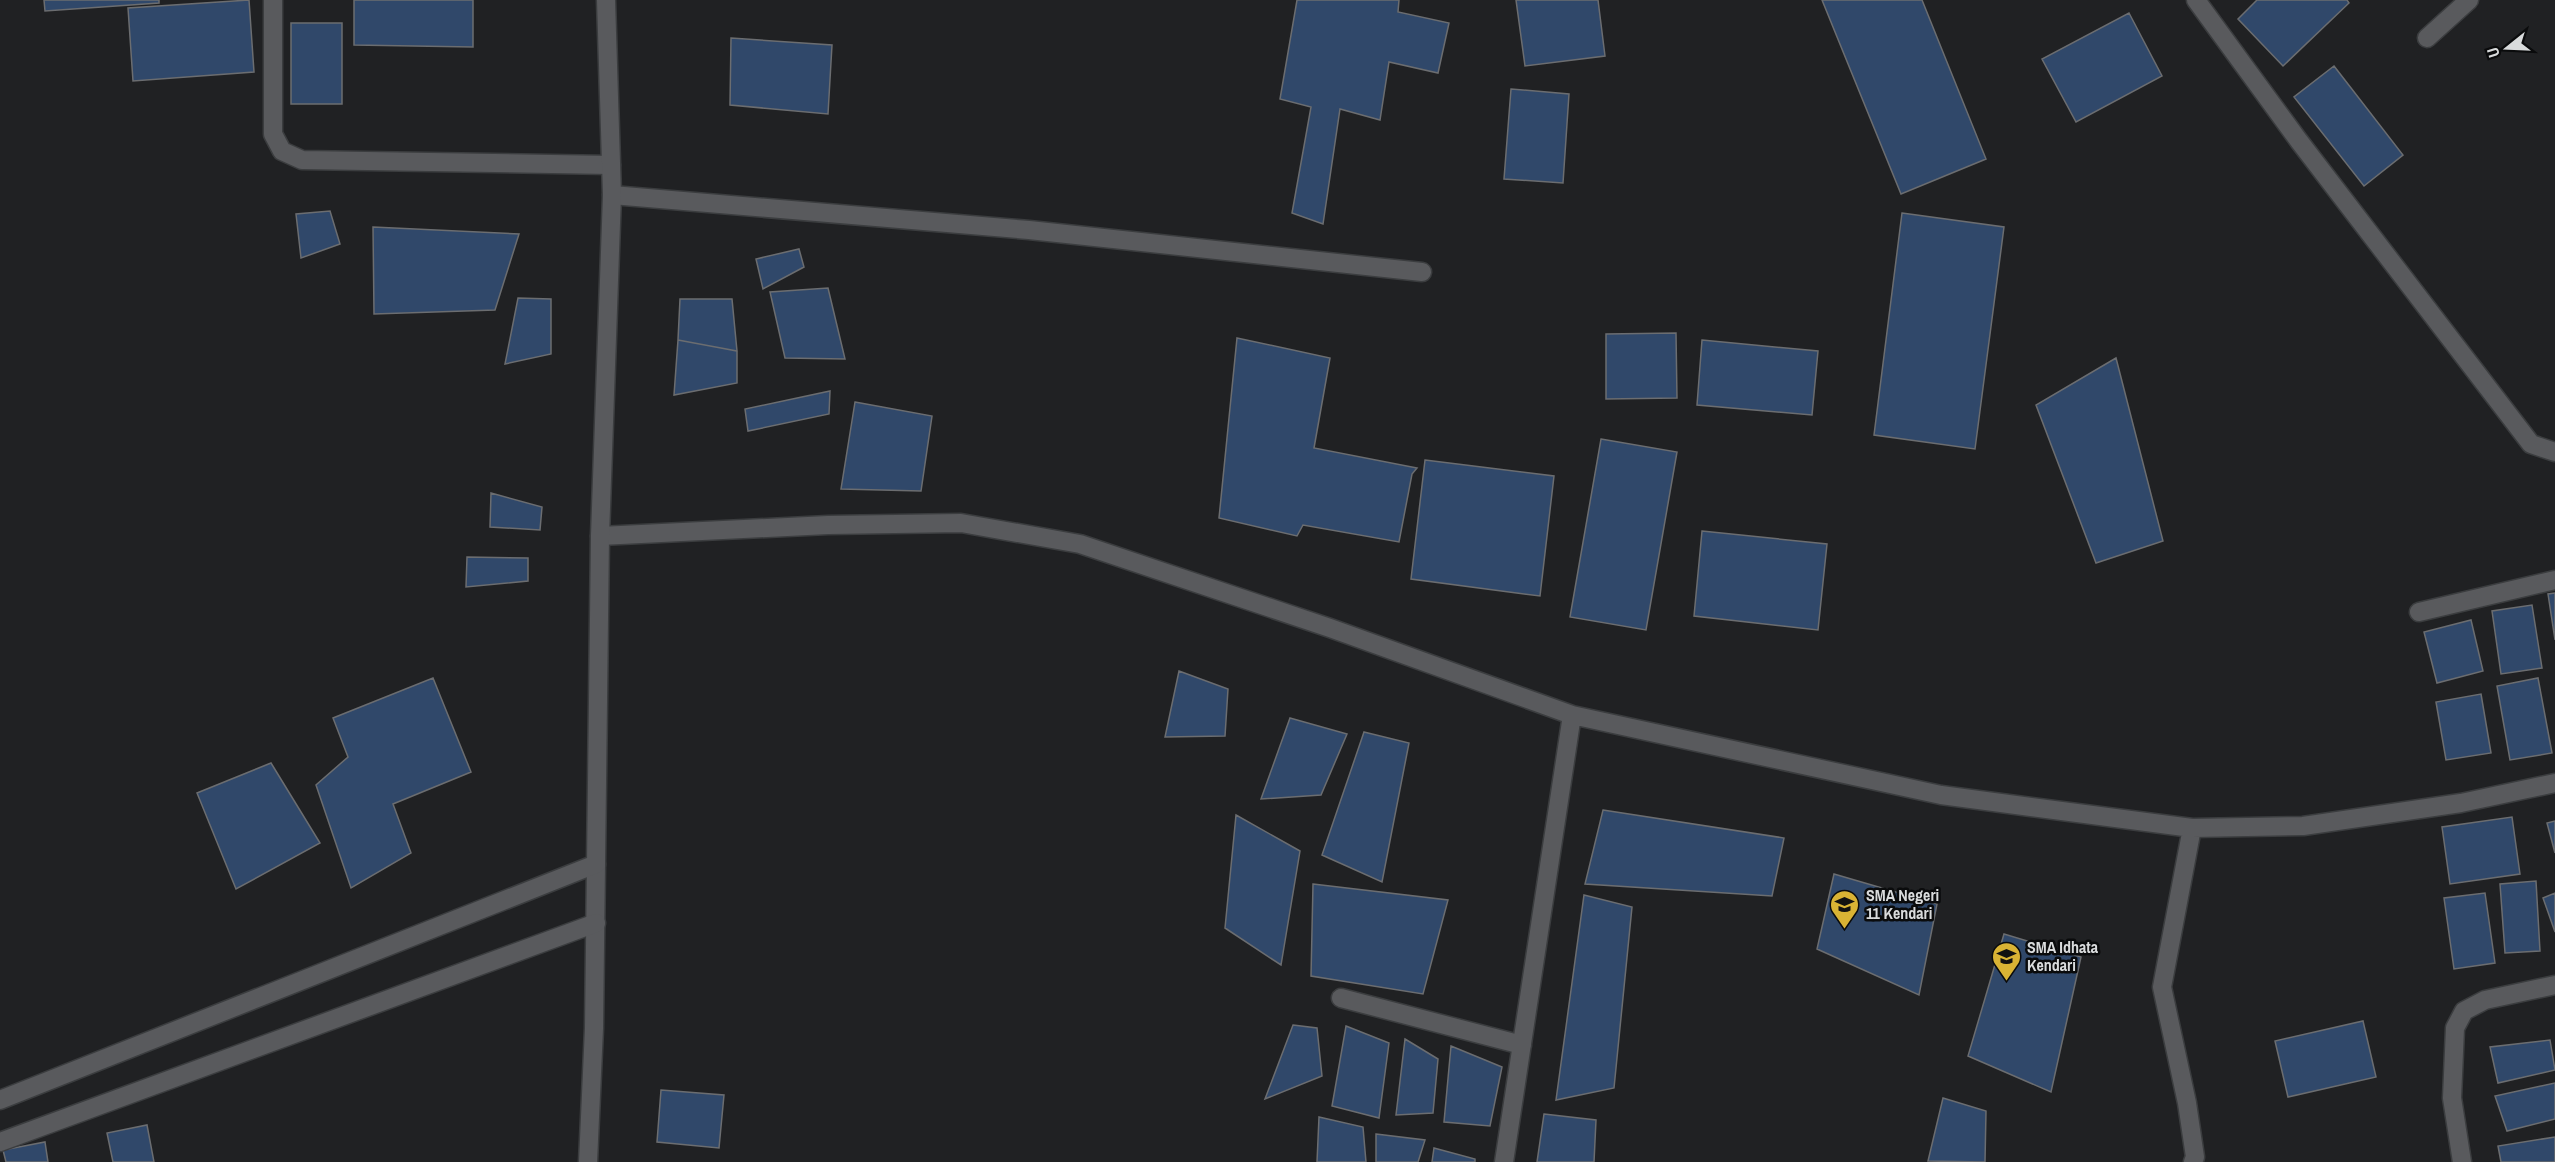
<svg xmlns="http://www.w3.org/2000/svg" width="2555" height="1162" font-family="'Archivo Narrow',sans-serif">
<style>
.building{fill:#30486a;stroke:#6b6d70;stroke-width:1.5}
.lines{fill:none;stroke-linecap:round;stroke-linejoin:round}
.minor-casing{stroke:#3b3d3f;stroke-width:21}
.tertiary-casing{stroke:#3b3d3f;stroke-width:21}
.minor{stroke:#595a5d;stroke-width:18}
.tertiary{stroke:#595a5d;stroke-width:18}
.labels{text-anchor:middle;dominant-baseline:central;stroke-width:5;stroke-linejoin:round;paint-order:stroke}
.poi-label{font-size:16px;font-weight:bold;fill:#d9dbdc;stroke:#0a0b0c;text-anchor:start}
</style>
<rect width="100%" height="100%" fill="#202123"/>
<path class="building" d="M44,0H159V3L45,11Z
M249,0L254,72L133,81L128,8Z
M354,0H473V47L354,45Z
M1297,0H1399L1398,12L1449,23L1438,73L1389,62L1380,120L1340,109L1323,224L1292,213L1311,107L1280,99Z
M1516,0H1598L1605,56L1525,66Z
M1822,0H1922L1986,159L1901,194Z
M2257,0H2347L2349,3L2283,66L2238,19Z
M2129,13L2162,76L2076,122L2042,59Z
M291,23H342V104H291Z
M731,38L832,45L828,114L730,105Z
M2334,66L2403,155L2364,186L2294,97Z
M1511,89L1569,94L1563,183L1504,179Z
M330,211L340,244L301,258L296,214Z
M1902,213L2004,227L1975,449L1874,435Z
M373,227L519,234L495,310L374,314Z
M799,249L804,267L763,289L756,259Z
M828,288L845,359L785,358L770,292Z
M518,298L551,299V354L505,364Z
M680,299H732L737,351L678,340Z
M1676,333L1677,398L1606,399V334Z
M1237,338L1330,358L1314,448L1417,468L1412,474L1399,542L1303,525L1297,536L1219,518Z
M678,340L737,351V383L674,395Z
M1702,340L1818,351L1812,415L1697,405Z
M2116,358L2163,541L2096,563L2036,405Z
M830,391L829,414L748,431L745,409Z
M855,402L932,416L921,491L841,489Z
M1601,439L1677,452L1646,630L1570,617Z
M1425,460L1554,476L1540,596L1411,579Z
M491,493L542,507L540,530L490,527Z
M1702,531L1827,544L1818,630L1694,616Z
M467,557L528,558V581L466,587Z
M2555,593V640L2548,594Z
M2532,605L2542,668L2501,674L2492,611Z
M2471,620L2483,671L2437,683L2424,632Z
M1179,671L1228,689L1225,736L1165,737Z
M433,678L471,772L393,804L411,853L351,888L316,785L348,757L333,718Z
M2538,678L2552,753L2510,760L2497,686Z
M2481,694L2491,753L2446,760L2436,702Z
M1290,718L1347,734L1321,795L1261,799Z
M1364,732L1409,743L1382,882L1322,855Z
M271,763L320,843L236,889L197,793Z
M1603,810L1784,838L1772,896L1585,884Z
M1236,815L1300,851L1281,965L1225,928Z
M2512,817L2520,874L2450,884L2442,827Z
M2555,821V853L2547,823Z
M1834,874L1937,904L1919,995L1817,949Z
M2536,881L2540,951L2505,953L2500,884Z
M1313,884L1448,900L1423,994L1311,976Z
M2485,893L2495,963L2454,969L2444,898Z
M2555,893V932L2543,898Z
M1584,895L1632,907L1614,1088L1556,1100Z
M2004,934L2081,957L2051,1092L1968,1056Z
M2363,1021L2376,1077L2288,1097L2275,1041Z
M1293,1025L1317,1028L1322,1076L1265,1099Z
M1346,1026L1389,1043L1379,1118L1332,1106Z
M1405,1039L1438,1059L1433,1113L1396,1115Z
M2550,1040L2555,1070L2498,1083L2490,1047Z
M1451,1046L1502,1067L1490,1126L1444,1122Z
M2555,1083V1119L2507,1131L2495,1096Z
M661,1090L724,1095L719,1148L657,1142Z
M1943,1098L1986,1111L1985,1162L1928,1161Z
M1544,1114L1596,1120L1594,1162H1537Z
M1319,1117L1363,1127L1366,1162H1317Z
M147,1125L154,1162H113L107,1133Z
M1376,1134L1425,1140L1418,1162H1376Z
M2555,1137V1162H2501L2498,1146Z
M45,1142L48,1162H6L3,1150Z
M1434,1148L1475,1159V1162H1432Z"/>
<g class="lines">
<defs>
<path id="minor" d="M273,0V134L282,151L302,160L611,165
M2196,0L2299,141L2531,444L2555,452
M2427,38L2469,0
M612,195L1029,230L1422,272
M600,536L828,525L961,523L1080,544L1330,628L1572,715L1941,795L2031,807L2192,828L2303,826L2461,803L2555,783
M2419,612L2555,580
M2192,828L2162,987L2187,1103L2195,1157L2193,1162
M1341,998L1522,1045
M588,1162L594,1028L596,864
M1504,1162L1572,715
M2462,1162L2452,1098L2455,1028L2464,1011L2485,1000L2555,985"/>
<path id="tertiary" d="M0,1100L596,864L600,536L612,195L606,0
M0,1142L596,923"/>
</defs>
<use href="#minor" class="minor-casing"/>
<use href="#tertiary" class="tertiary-casing"/>
<use href="#minor" class="minor"/>
<use href="#tertiary" class="tertiary"/>
</g>
<defs>
<symbol id="school-pin" viewBox="-11 -11 22 30"><path d="M0 17L-7.5 6A9.5 9.5 0 1 1 7.5 6Z" fill="#d9b334" stroke="#0a0b0c"/><path d="M0-5L7-2L0 1L-7-2ZM-4 1L0 2.5L4 1V4Q0 6-4 4Z" fill="#111"/></symbol>
</defs>
<g fill-rule="evenodd">
<use href="#school-pin" x="1828" y="888" width="33" height="45"/>
<use href="#school-pin" x="1990" y="940" width="33" height="45"/>
</g>
<g class="labels">
<g class="poi-label">
<text x="1866" y="895">SMA Negeri<tspan x="1866" dy="18">11 Kendari</tspan></text>
<text x="2027" y="947">SMA Idhata<tspan x="2027" dy="18">Kendari</tspan></text>
</g>
</g>
<g transform="translate(2507 48) rotate(252)" stroke="#0a0b0c" stroke-width="4.5" paint-order="stroke">
<path d="M0-4.5L10 22L0 15L-10 22Z" fill="#d9dbdc"/>
<text y="-9" font-size="16" font-weight="bold" text-anchor="middle" fill="#d9dbdc">U</text>
</g>
</svg>
